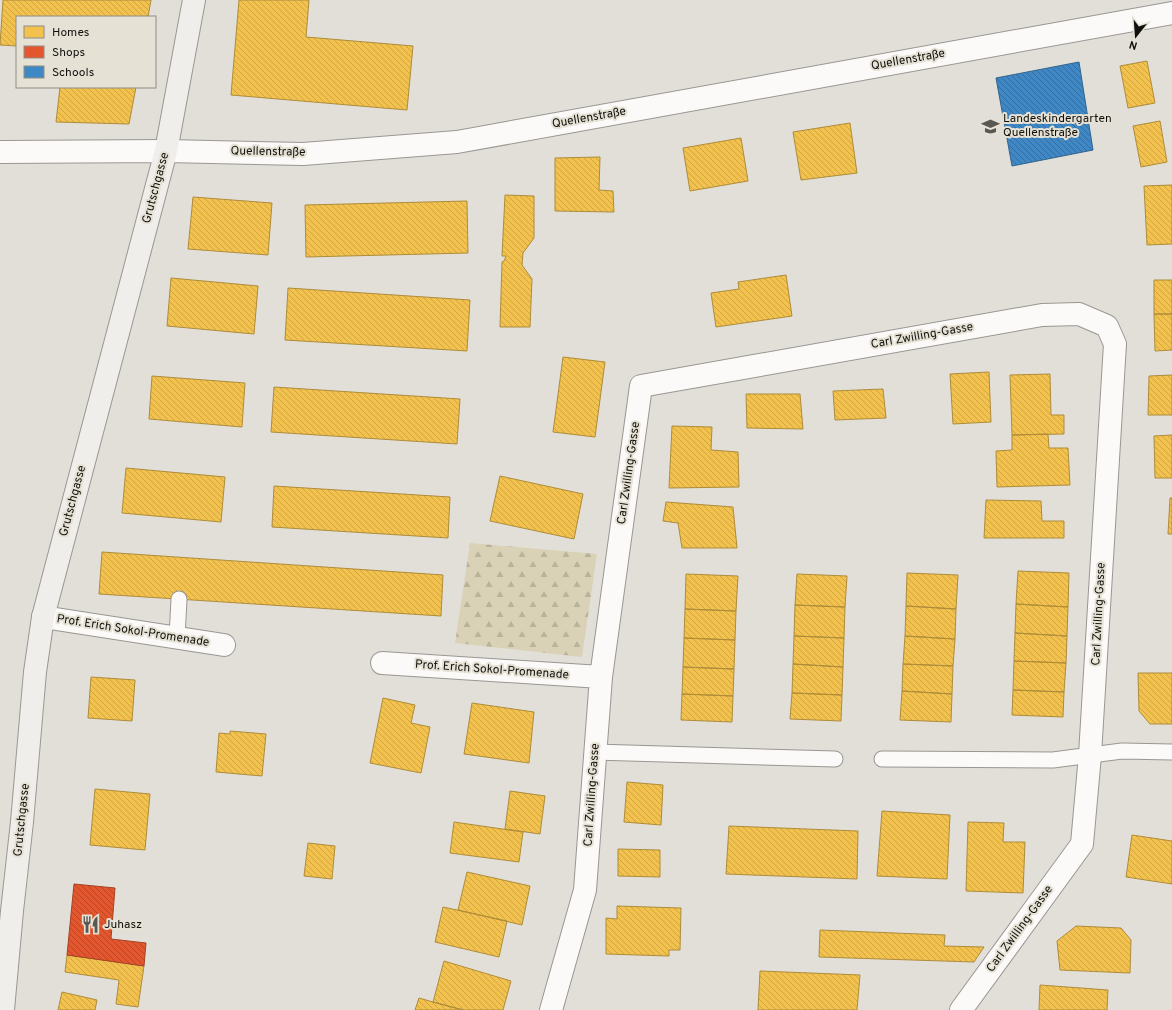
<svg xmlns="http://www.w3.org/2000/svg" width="1172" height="1010" font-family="Overpass,sans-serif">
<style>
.forest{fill:url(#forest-firs)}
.homes{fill:url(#homes-back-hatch);stroke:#ae8c3a}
.shops{fill:url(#shops-back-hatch);stroke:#a54224}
.schools{fill:url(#schools-back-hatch);stroke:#31648e}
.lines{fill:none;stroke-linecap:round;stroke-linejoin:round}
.service-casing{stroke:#999792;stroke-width:17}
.minor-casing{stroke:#999792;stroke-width:24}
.secondary-casing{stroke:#999792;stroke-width:24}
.service{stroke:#fbfaf9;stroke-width:15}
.minor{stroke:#fbfaf9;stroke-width:22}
.secondary{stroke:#f0eeea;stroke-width:22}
.labels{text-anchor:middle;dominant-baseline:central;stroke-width:4;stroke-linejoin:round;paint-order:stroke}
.street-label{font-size:12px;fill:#11100c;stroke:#e5e1d5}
.poi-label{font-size:12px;fill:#11100c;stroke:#e5e1d5;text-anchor:start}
</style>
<defs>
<pattern id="forest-firs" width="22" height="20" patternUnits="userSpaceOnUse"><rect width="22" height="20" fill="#dad2b6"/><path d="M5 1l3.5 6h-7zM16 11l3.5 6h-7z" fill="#bab39b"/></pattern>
<pattern id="homes-back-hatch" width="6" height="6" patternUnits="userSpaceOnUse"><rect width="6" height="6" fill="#f2c14e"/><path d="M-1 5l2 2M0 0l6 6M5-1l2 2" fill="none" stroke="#cea543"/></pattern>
<pattern id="shops-back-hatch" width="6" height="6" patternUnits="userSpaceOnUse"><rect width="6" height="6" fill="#e4572e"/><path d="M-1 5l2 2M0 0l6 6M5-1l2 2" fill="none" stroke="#b74726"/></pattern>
<pattern id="schools-back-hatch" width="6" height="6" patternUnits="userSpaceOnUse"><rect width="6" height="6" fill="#3f88c5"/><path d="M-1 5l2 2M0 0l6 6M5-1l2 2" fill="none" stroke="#336e9e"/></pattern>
</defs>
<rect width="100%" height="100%" fill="#e2dfd8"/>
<path class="forest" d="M470,543L597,554L582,657L455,643Z"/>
<path class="homes" d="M3,0H151L148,17H17V46L0,45Z
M239,0H309L306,37L413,46L407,110L231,95Z
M1147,61L1155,103L1128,108L1120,66Z
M60,87H136L129,124L56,122Z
M1160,121L1167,162L1141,167L1133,126Z
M850,123L857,173L801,180L793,132Z
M741,138L748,181L690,191L683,148Z
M600,157L599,190L613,191L614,212L555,211V158Z
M1172,185V244L1147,245L1144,186Z
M505,195L534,196V238L523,253L522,265L532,279L530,327H500L502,262L504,261L506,256H502Z
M193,197L272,203L268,255L188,249Z
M467,201L468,253L306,257L305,205Z
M786,275L792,316L716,327L711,293L739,289L738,282Z
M171,278L258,286L254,334L167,326Z
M1154,280H1172V314H1154Z
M288,288L470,300L467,351L285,340Z
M1154,314H1172V350L1155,351Z
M563,357L605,362L595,437L553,432Z
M989,372L991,422L953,424L950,374Z
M1050,374L1051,415H1064V434L1012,435L1010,375Z
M1172,375V415H1148L1149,376Z
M152,376L245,383L242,427L149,419Z
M274,387L460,399L457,444L271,432Z
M883,389L886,418L835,420L833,391Z
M746,394H800L803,429L747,428Z
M672,426L712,427L711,450L738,452L739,487L669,488Z
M1048,434L1049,448H1068L1070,485L997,487L996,451L1012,450V435Z
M1172,435V478H1155L1154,436Z
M126,468L225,477L221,522L122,513Z
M500,476L583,494L574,539L490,521Z
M274,486L450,497L448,538L272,527Z
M1170,498H1172V534H1168Z
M986,500L1041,501L1042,521H1064V538H984Z
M666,502L733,507L737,548H682L678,523L663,521Z
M102,552L443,575L441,616L99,594Z
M1018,571L1069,573L1068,607L1016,604Z
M907,573L958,575L956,609L906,606Z
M686,574L738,576L736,611L685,609Z
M797,574L847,576L845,607L795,605Z
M1016,604L1068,607L1067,636L1015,633Z
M795,605L845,607L844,638L794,636Z
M906,606L956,609L955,639L905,636Z
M685,609L736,611L735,640L684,638Z
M1015,633L1067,636L1066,663L1014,661Z
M794,636L844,638L843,667L793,664Z
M905,636L955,639L953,666L903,664Z
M684,638L735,640L734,669L683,667Z
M1014,661L1066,663L1064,692L1013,690Z
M793,664L843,667L842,695L792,693Z
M903,664L953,666L952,694L902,691Z
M683,667L734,669L733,696L682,694Z
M1138,673H1172V724H1150L1139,711Z
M91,677L135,680L132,721L88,718Z
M1013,690L1064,692L1063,717L1012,715Z
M902,691L952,694L951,722L900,720Z
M792,693L842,695L841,721L790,719Z
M682,694L733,696L732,722L681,720Z
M383,698L415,705L411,723L430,727L421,773L370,763Z
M472,703L534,712L529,763L464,754Z
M230,731L266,734L262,776L216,772L219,733L230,734Z
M627,782L663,785L661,825L624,822Z
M95,789L150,794L145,850L90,845Z
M510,791L545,796L540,834L505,829Z
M882,811L950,815L947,879L877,876Z
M454,822L523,832L519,862L450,853Z
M968,822L1004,823L1003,842H1025L1023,893L966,891Z
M729,826L858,831L857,879L726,874Z
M1132,835L1172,841V884L1126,877Z
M308,843L335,846L332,879L304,876Z
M618,849L660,850V877L618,876Z
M467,872L530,886L522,925L458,910Z
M617,906L681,908L680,950H669V956L606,954V918L617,919Z
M443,907L507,921L499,957L435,942Z
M1076,926L1121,928L1131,940L1130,973L1060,970L1057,941Z
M820,930L945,935L944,946L984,947L974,962L819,957Z
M67,955L144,966L138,1007L116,1004L119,980L65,972Z
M444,961L511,981L503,1010H464L433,1002Z
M760,971L860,975L857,1010H758Z
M1040,985L1108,990L1107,1010H1039Z
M62,992L97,1000L95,1010H58Z
M419,998L433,1002L462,1010H415Z"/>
<path class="shops" d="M74,884L115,888L111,939L146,943L144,966L67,955Z"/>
<path class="schools" d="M1079,62L1093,150L1012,166L996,78Z"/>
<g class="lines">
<defs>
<path id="service" d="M177,638L179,599
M594,752L835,759
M882,759L1053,760L1122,751L1172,752"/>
<path id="minor" d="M0,152L166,151L303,154L457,142L1172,13
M43,617L224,645
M382,663L601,677
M551,1010L585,890L601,677L641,386L1042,315L1079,314L1107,326L1115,344L1090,755L1082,844L961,1010"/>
<path id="secondary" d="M3,1010L12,911L22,822L35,672L43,617L166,151L194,0"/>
</defs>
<use href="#service" class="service-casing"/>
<use href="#minor" class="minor-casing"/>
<use href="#secondary" class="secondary-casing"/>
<use href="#service" class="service"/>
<use href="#minor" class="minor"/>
<use href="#secondary" class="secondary"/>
</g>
<defs>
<symbol id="school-bare" viewBox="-9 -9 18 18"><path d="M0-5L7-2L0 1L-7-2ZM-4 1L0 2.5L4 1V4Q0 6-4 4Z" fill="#5a5853" stroke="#e5e1d5" stroke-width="2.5" paint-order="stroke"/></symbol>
<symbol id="restaurant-bare" viewBox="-9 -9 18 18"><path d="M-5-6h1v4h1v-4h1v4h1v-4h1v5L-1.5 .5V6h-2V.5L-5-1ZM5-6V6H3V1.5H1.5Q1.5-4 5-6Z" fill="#5a5853" stroke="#e5e1d5" stroke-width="2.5" paint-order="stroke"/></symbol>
</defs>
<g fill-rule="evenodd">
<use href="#school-bare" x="978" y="114" width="25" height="25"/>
<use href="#restaurant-bare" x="78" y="912" width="25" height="25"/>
</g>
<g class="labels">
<g class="street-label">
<text transform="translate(908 60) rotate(-10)">Quellenstraße</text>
<text transform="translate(589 118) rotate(-10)">Quellenstraße</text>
<text transform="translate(268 152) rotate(1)">Quellenstraße</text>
<text transform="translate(156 188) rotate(-75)">Grutschgasse</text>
<text transform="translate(922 336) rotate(-10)">Carl Zwilling-Gasse</text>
<text transform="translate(629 473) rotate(-82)">Carl Zwilling-Gasse</text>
<text transform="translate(73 501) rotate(-75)">Grutschgasse</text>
<text transform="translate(1099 614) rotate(-87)">Carl Zwilling-Gasse</text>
<text transform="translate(133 631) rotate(9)">Prof. Erich Sokol-Promenade</text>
<text transform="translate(492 670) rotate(4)">Prof. Erich Sokol-Promenade</text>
<text transform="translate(592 795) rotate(-86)">Carl Zwilling-Gasse</text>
<text transform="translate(22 820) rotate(-84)">Grutschgasse</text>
<text transform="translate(1020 929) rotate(-54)">Carl Zwilling-Gasse</text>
</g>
<g class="poi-label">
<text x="1003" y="119">Landeskindergarten<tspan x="1003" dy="14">Quellenstraße</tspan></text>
<text x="104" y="925">Juhasz</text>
</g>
</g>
<rect x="16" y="16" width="140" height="72" fill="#e5e1d5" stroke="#908d85"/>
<rect x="24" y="26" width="20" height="12" fill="#f2c14e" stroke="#908d85"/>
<text x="52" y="36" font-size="12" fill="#11100c">Homes</text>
<rect x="24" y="46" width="20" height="12" fill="#e4572e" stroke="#908d85"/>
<text x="52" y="56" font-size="12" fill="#11100c">Shops</text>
<rect x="24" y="66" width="20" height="12" fill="#3f88c5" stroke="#908d85"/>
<text x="52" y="76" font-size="12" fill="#11100c">Schools</text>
<g transform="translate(1136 36) rotate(197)" stroke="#e5e1d5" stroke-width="3" paint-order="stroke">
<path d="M0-3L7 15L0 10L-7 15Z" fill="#11100c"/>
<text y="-6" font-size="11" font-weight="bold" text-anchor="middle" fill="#11100c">N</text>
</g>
</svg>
